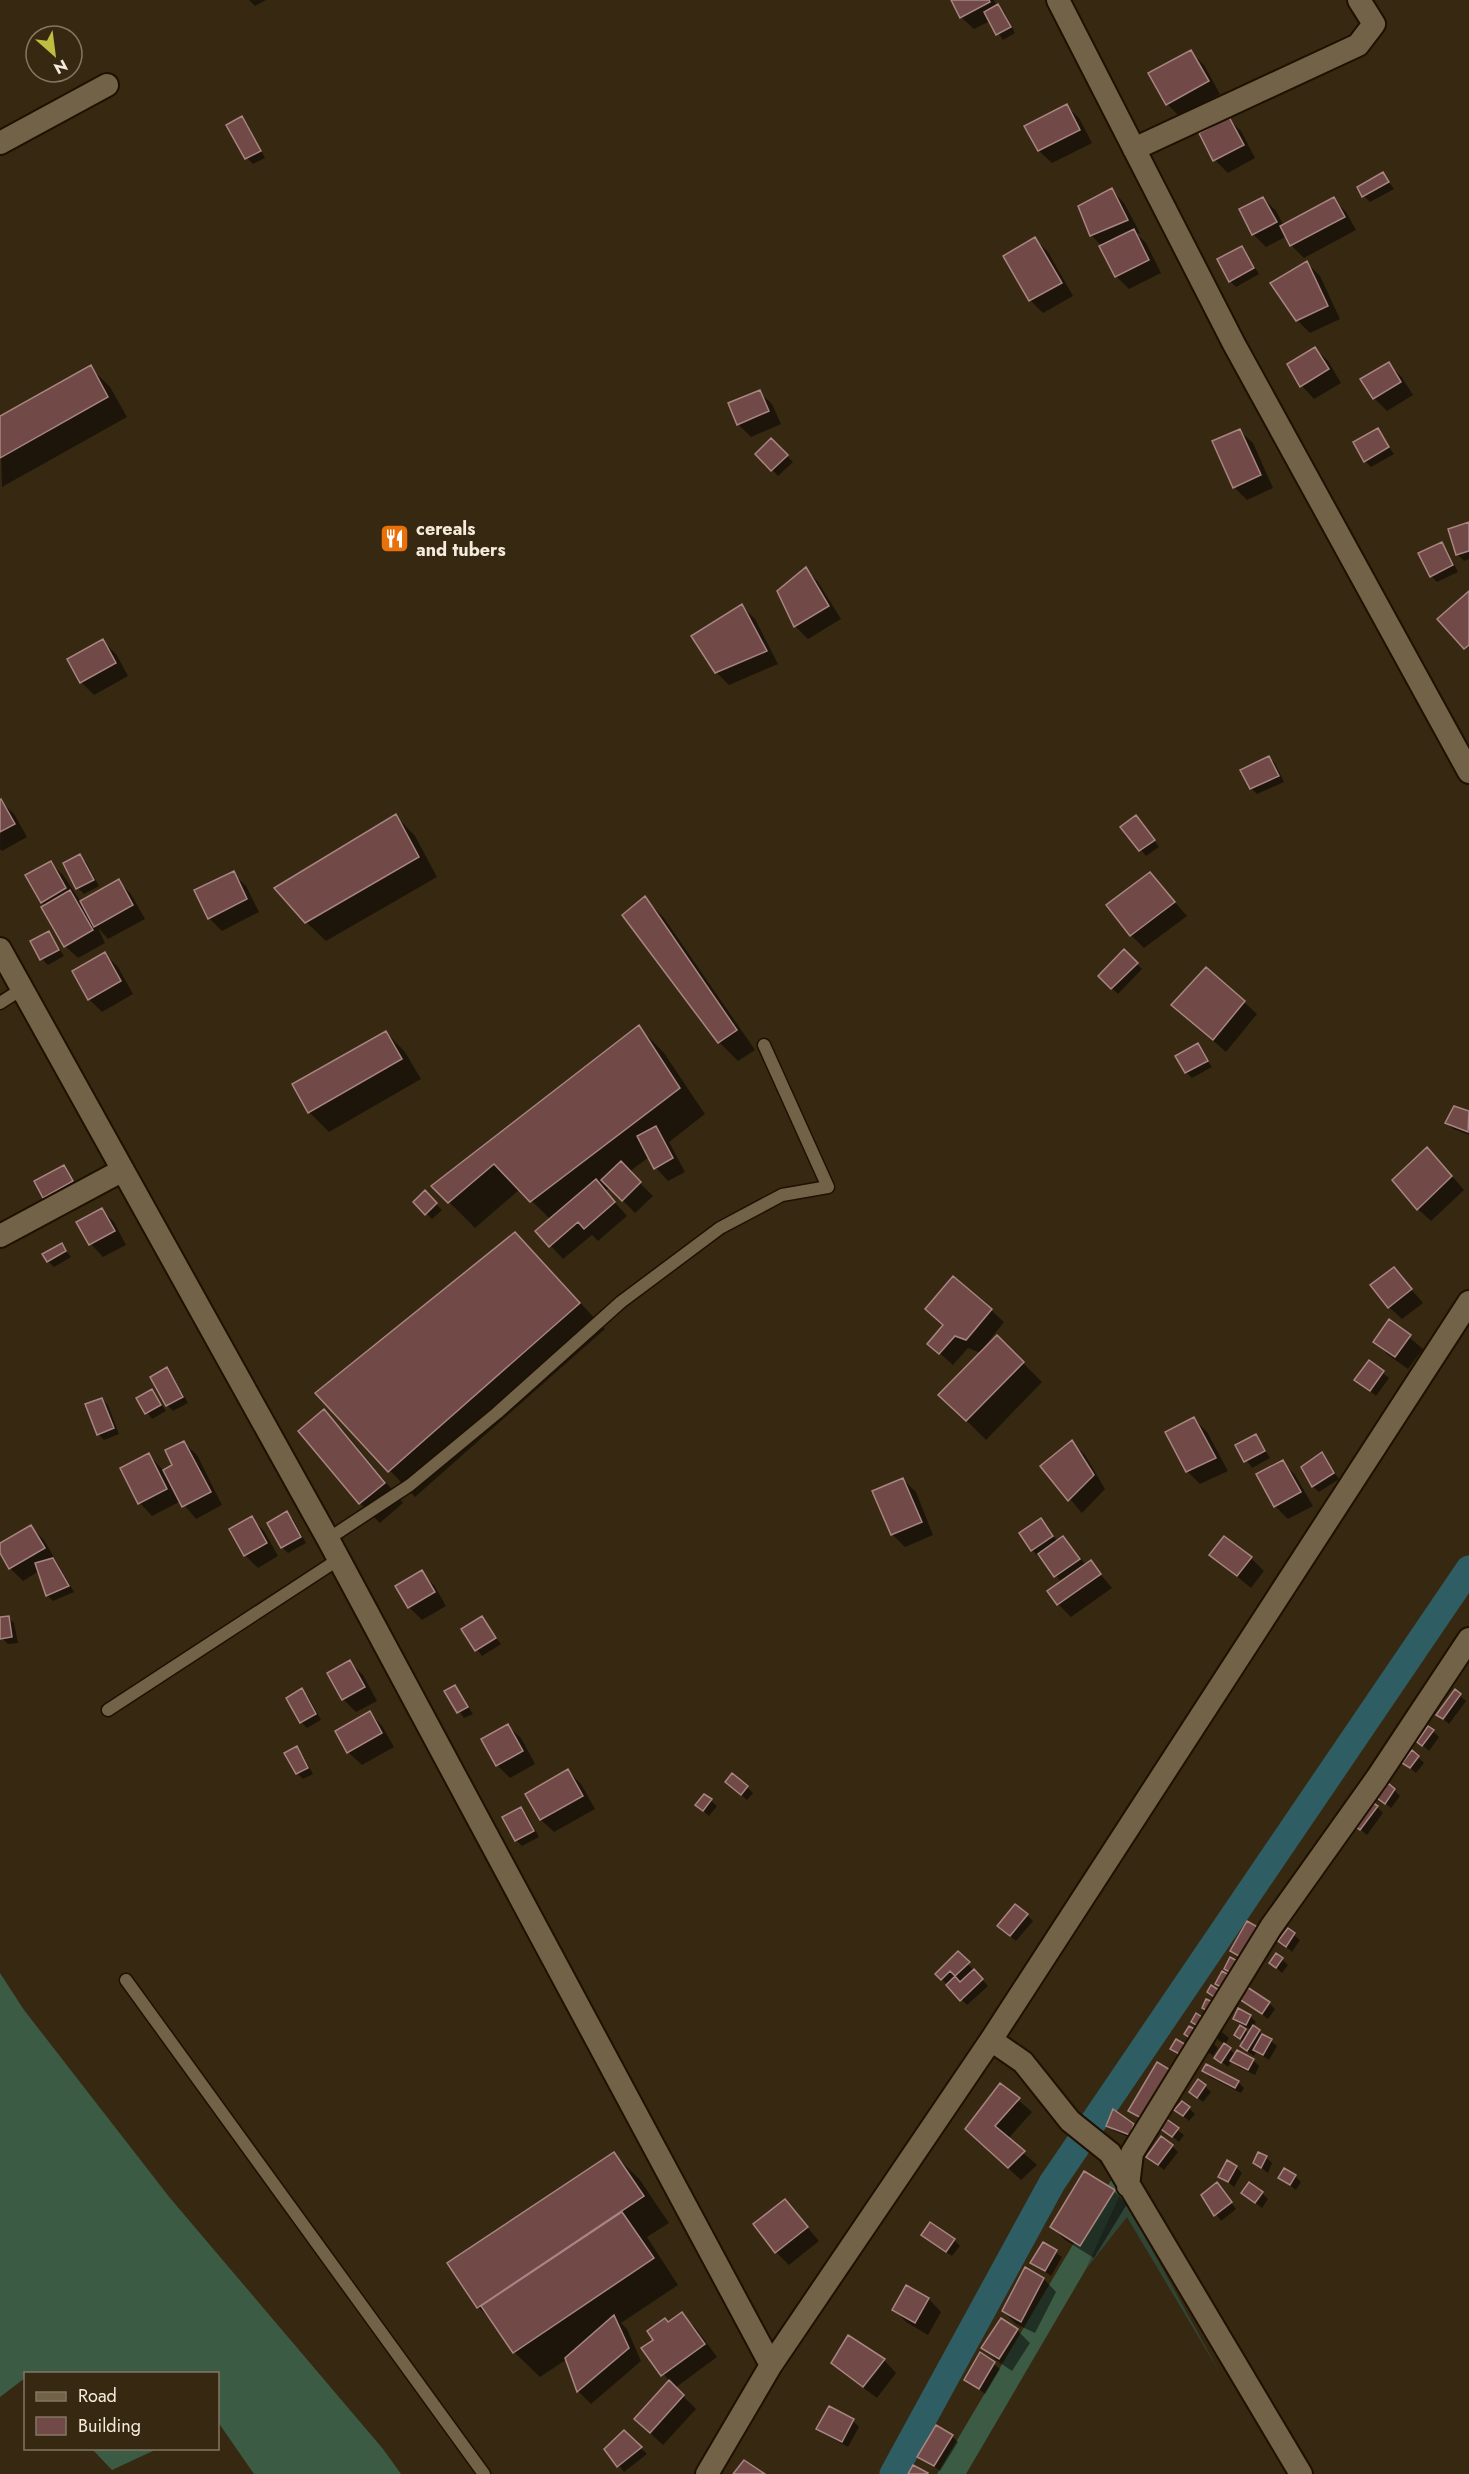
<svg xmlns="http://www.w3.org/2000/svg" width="1469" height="2474" font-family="Jost,sans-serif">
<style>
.green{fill:#314536}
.forest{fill:#3c5b44}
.shadow{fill:#0007}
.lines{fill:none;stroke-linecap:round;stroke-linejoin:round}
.canal{stroke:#2e5e64;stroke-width:27}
.building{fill:#714a48;stroke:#a88582;stroke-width:1.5}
.service-casing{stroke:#1e1100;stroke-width:15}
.minor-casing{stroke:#1e1100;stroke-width:26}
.service{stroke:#726248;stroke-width:12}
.minor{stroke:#726248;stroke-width:22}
.labels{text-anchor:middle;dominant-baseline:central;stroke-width:4.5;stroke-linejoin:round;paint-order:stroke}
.poi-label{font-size:18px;font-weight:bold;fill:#f4ebdc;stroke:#372911;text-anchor:start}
</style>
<rect width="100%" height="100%" fill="#372911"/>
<path class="green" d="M1121,2193L1220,2373L1127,2217L1086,2269Z"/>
<path class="forest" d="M0,1973L24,2010L170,2198L383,2449L401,2474H254L218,2422V2374H26L25,2378L0,2397Z
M1113,2177L1121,2193L1086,2269L966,2474H937Z
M92,2449H157L112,2470Z"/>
<path class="shadow" d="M249,0H266L255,6Z
M952,0H994L997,6L1004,12L1015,33L1003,40L990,21L974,29L961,17Z
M1191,52L1204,65L1220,94L1180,117L1167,104Z
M1066,105L1079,118L1092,143L1052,163L1039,151L1027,126Z
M241,118L247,124L265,158L253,164L247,158L228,126Z
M1228,118L1241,131L1255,158L1228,173L1215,160Z
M1383,174L1394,189L1370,202L1364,196Z
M1112,190L1124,203L1140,233L1137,234L1146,243L1161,273L1129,289L1116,276L1102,246L1091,235Z
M1263,198L1276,211L1284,226L1333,199L1346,212L1356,230L1304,258L1291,245L1287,236L1266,247L1253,234Z
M1035,239L1048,252L1073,296L1043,313L1031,301L1005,256Z
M1241,248L1247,254L1259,274L1236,287L1230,281Z
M1307,263L1320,276L1340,319L1310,333L1297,320Z
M1315,348L1328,361L1341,383L1314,399L1302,386L1289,365Z
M1388,364L1401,376L1413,395L1387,411L1374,398L1363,380Z
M90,367L110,387L127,417L2,487L0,418Z
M759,392L772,404L781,424L751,437L738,424Z
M1377,430L1394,454L1371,467L1365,461Z
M1240,431L1253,443L1273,488L1247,500L1234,487Z
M771,440L793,462L778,476L757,454Z
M1469,523V559L1464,561L1458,555L1450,530Z
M1441,544L1447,550L1458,572L1437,582L1431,576Z
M806,569L818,582L841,619L808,639L795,626Z
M742,606L755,619L778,664L729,685L716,672Z
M103,641L116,654L128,676L94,695L81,682Z
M1269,757L1275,763L1284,782L1257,794L1251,788Z
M1,801L14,814L27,837L2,851L0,849Z
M396,816L415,836L437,877L326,941L306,922Z
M1142,823L1159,847L1146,856L1123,828Z
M80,856L86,862L99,886L84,894L78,888L65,864Z
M51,863L63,875L81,902L118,881L131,894L145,919L108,939L98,928L105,943L78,958L65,946L42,902Z
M233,873L246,886L259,912L222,931L209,918Z
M1150,874L1187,916L1144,948L1131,935Z
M645,898L664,918L755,1050L738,1061L719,1042Z
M49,933L64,956L48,965L42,959Z
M1124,951L1142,969L1118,994L1100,976Z
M105,954L118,967L133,994L102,1012L89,999Z
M1244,1002L1257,1014L1226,1052L1173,1005Z
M639,1027L664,1053L705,1114L669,1142L685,1172L668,1181L656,1168L649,1157L629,1172L653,1196L635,1213L610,1187L605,1191L627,1216L598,1241L592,1235L563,1259L537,1231L551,1220L520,1189L475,1228L433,1186Z
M386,1032L405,1052L421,1079L329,1132L309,1112L294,1085Z
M1197,1045L1212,1067L1192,1078L1186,1072Z
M1455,1108L1469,1112V1135L1453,1129L1447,1123Z
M1439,1161L1464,1190L1431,1221L1418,1209Z
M64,1166L78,1188L51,1203L45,1197Z
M425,1193L442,1210L432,1219L415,1202Z
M101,1209L114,1222L126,1245L103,1257L91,1244L78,1223Z
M515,1234L605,1329L415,1497L317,1393Z
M62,1245L71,1257L54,1267L48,1261Z
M1394,1269L1423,1303L1402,1319L1389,1307Z
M991,1310L1004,1322L985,1346L987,1347L997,1337L1042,1382L986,1440L960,1414L981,1353L968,1348L953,1365L929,1344Z
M1390,1321L1423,1349L1408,1369L1387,1354L1375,1341Z
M1369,1362L1389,1378L1376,1396L1356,1380Z
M167,1369L172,1375L188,1403L173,1411L167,1405Z
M152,1390L166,1411L152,1419L138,1399Z
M102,1399L108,1405L119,1434L104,1440L98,1434L87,1405Z
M324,1411L343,1430L403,1503L380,1523L360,1503L300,1431Z
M1194,1419L1207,1432L1228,1471L1200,1484L1187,1471Z
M1256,1436L1270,1458L1252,1468L1237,1446Z
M1072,1442L1085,1455L1105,1489L1082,1513L1042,1466Z
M184,1443L197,1455L222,1505L196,1519L181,1501L152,1516L140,1503L122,1469L149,1455L164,1471L174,1466Z
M1321,1454L1339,1479L1319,1492L1313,1487L1303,1467Z
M1283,1462L1295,1475L1313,1506L1288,1519L1275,1506Z
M903,1479L916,1492L933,1535L905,1547L892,1534Z
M287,1513L293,1519L306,1543L288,1553L282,1547Z
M251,1518L264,1531L278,1556L258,1568L245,1555Z
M1041,1520L1058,1542L1063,1538L1086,1565L1090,1562L1112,1588L1071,1617L1058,1604L1062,1583L1040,1555L1038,1556L1032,1550Z
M31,1527L44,1540L74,1592L53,1601L47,1595L39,1571L23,1581L10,1568L0,1550V1545Z
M1211,1555L1251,1558L1264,1571L1251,1588Z
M421,1572L434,1585L446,1606L422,1620L409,1607Z
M8,1617L14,1623L18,1643L8,1644L2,1638L0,1618Z
M481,1618L501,1644L482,1656L463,1630Z
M350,1662L363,1675L377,1701L356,1712L343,1699L329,1674Z
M455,1687L473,1714L464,1718L446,1692Z
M302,1690L308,1696L321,1720L307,1728L301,1722Z
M1455,1691L1466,1701L1449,1724L1438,1715Z
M370,1713L382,1726L394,1747L362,1765L349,1753L337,1732Z
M508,1726L521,1738L535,1764L510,1778L497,1765Z
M1433,1731L1439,1737L1429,1751L1419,1742Z
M296,1748L302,1754L313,1774L303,1779L297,1773Z
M1418,1757L1424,1763L1416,1773L1404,1763Z
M568,1771L581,1784L595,1809L554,1832L541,1820L527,1794Z
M747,1787L753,1793L747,1800L733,1788Z
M1394,1790L1400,1796L1391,1808L1379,1798Z
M711,1801L717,1806L709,1816L697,1805Z
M1377,1807L1383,1813L1367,1835L1354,1824Z
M521,1809L527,1815L539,1837L522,1846L516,1840Z
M1027,1915L1033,1921L1016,1941L1005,1932Z
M1288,1930L1300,1940L1292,1952L1280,1941Z
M958,1953L988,1986L967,2005L937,1974Z
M1277,1955L1288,1965L1282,1973L1271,1963Z
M1241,1998L1269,2003L1275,2009L1268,2019Z
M1250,2016L1256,2022L1253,2027L1277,2046L1269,2060L1256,2052L1254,2056L1248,2052L1242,2046L1244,2043L1236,2035L1241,2026L1249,2034L1252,2030L1241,2025L1235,2019Z
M1217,2028L1229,2038L1225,2045L1236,2055L1253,2060L1259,2066L1255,2075L1238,2067L1232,2061L1228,2067L1216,2057L1225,2045L1210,2033Z
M1212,2042L1218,2048L1213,2056L1204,2048Z
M1204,2071L1238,2082L1244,2088L1241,2093L1210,2077Z
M1001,2085L1032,2112L1008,2139L1037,2165L1021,2180L980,2142Z
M1205,2086L1211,2092L1203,2102L1197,2097Z
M1189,2108L1195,2114L1189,2121L1176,2110Z
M1130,2110L1163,2119L1184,2135L1179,2142L1159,2125L1143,2123Z
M1108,2125H1133L1140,2131L1136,2140L1114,2131Z
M1172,2146L1178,2152L1164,2170L1148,2157Z
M614,2154L640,2180L669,2223L647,2237L678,2285L621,2323L627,2329L641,2361L591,2404L578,2391L567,2359L540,2377L514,2352L496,2325L478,2307Z
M1266,2157L1272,2163L1268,2173L1255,2163Z
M1236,2167L1242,2173L1234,2187L1220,2176Z
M1295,2176L1301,2182L1296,2190L1280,2178Z
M1217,2184L1236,2209L1221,2221L1203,2196Z
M1114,2191L1127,2204L1094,2258L1065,2240L1052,2227Z
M1243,2193H1262L1268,2199L1262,2208Z
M785,2201L819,2241L789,2265L776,2252Z
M954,2240L960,2246L952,2256L929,2241Z
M1043,2244L1062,2257L1051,2276L1032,2262Z
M1025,2269L1044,2279L1056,2292L1035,2333L1016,2324L1003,2311Z
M907,2287L929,2299L941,2312L928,2335L906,2322L894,2309Z
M682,2314L695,2327L717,2357L675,2388L696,2409L663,2445L649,2432L670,2382L643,2348Z
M1001,2320L1017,2330L1030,2343L1012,2371L996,2360L983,2348Z
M981,2354L1000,2369L985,2394L966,2379Z
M884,2360L896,2373L877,2398L846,2375L833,2362Z
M853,2421L859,2427L848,2447L824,2434L818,2428Z
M624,2432L647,2454L624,2472L606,2449Z
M952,2436L958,2442L940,2471L919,2456Z"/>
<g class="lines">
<path class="canal" d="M893,2474L1052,2183L1469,1569"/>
</g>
<path class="building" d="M951,0H989L990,2L960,18Z
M998,4L1011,27L996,35L984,12Z
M1191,50L1209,81L1166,105L1148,73Z
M1067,104L1080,130L1038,151L1024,126Z
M242,116L261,151L245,159L226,125Z
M1229,117L1244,145L1213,161L1199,133Z
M1383,172L1389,182L1362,197L1357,187Z
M1112,188L1128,220L1090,236L1078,206Z
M1263,197L1277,222L1252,235L1239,209Z
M1334,197L1345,217L1290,246L1280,226Z
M1134,229L1149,260L1115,277L1099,246Z
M1035,237L1062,283L1029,301L1003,256Z
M1242,246L1254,268L1229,282L1217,259Z
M1307,261L1328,306L1296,321L1270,283Z
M1315,347L1329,369L1300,387L1287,364Z
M1389,362L1401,382L1373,399L1360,379Z
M91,365L108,397L0,458V416Z
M760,390L769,411L737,425L728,403Z
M1378,428L1389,447L1364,462L1353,442Z
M1240,429L1261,475L1233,488L1212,441Z
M771,438L788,455L771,471L755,454Z
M1469,522V551L1456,555L1448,529Z
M1442,542L1453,565L1430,577L1418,553Z
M806,567L829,606L794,627L777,591Z
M1469,591V645L1464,649L1437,619Z
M742,604L767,651L715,673L691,636Z
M103,639L116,663L80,683L67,659Z
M1269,756L1279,776L1250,789L1240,770Z
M1,799L15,824L0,832V800Z
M396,814L419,857L305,923L274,888Z
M1136,815L1155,840L1139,851L1120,827Z
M80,854L94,880L76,889L63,863Z
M51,861L66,888L41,903L25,875Z
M234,871L247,899L208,919L194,890Z
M1150,872L1175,902L1130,936L1106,905Z
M119,879L133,905L94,927L80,901Z
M70,890L93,930L64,947L41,907Z
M645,896L737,1030L718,1043L622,915Z
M49,931L59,950L40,960L30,941Z
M1124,949L1138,963L1111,989L1098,976Z
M105,952L121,981L88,1000L72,971Z
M1206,967L1245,1001L1213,1040L1171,1005Z
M639,1025L680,1088L530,1202L494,1164L448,1203L431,1186Z
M386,1031L402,1059L308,1113L292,1084Z
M1198,1043L1208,1061L1185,1073L1175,1056Z
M1454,1106L1469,1111L1468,1132L1445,1123Z
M656,1126L673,1158L654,1169L637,1136Z
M1427,1147L1452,1176L1417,1210L1392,1180Z
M621,1161L641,1182L622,1201L601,1180Z
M64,1165L73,1181L43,1198L34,1181Z
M596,1179L615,1202L584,1229L578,1222L549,1247L535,1231Z
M425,1190L437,1203L425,1215L413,1202Z
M102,1208L115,1231L89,1245L76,1222Z
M515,1232L580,1303L388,1472L315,1393Z
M62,1243L66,1251L47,1262L42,1254Z
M1394,1267L1412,1289L1388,1308L1370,1285Z
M953,1276L992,1309L966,1340L955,1336L939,1354L927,1344L943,1325L925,1309Z
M1389,1319L1411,1335L1395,1357L1373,1342Z
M997,1335L1024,1362L966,1421L938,1395Z
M1369,1360L1384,1371L1370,1391L1354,1380Z
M167,1367L183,1397L166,1406L150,1377Z
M152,1389L161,1405L145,1414L136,1398Z
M102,1398L114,1428L97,1435L85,1404Z
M324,1409L385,1483L359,1504L298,1431Z
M1194,1417L1216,1458L1186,1472L1165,1432Z
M1256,1434L1265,1451L1244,1462L1235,1445Z
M1072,1440L1094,1475L1068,1501L1040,1466Z
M184,1441L211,1492L182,1507L163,1470L172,1465L165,1450Z
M1322,1452L1334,1473L1312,1487L1301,1467Z
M149,1453L167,1489L138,1504L120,1468Z
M1283,1460L1301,1492L1274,1507L1256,1474Z
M903,1478L922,1522L891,1535L872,1491Z
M287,1511L301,1537L281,1548L267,1523Z
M252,1516L267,1543L244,1556L229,1529Z
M1041,1518L1053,1536L1031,1551L1019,1533Z
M31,1525L45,1548L9,1569L0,1553V1543Z
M1063,1536L1080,1559L1054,1577L1038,1554Z
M1224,1536L1252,1557L1237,1576L1209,1555Z
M53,1558L69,1586L46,1596L35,1563Z
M1091,1560L1101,1574L1057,1605L1047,1591Z
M422,1570L435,1592L408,1608L395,1586Z
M9,1616L12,1637L0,1639V1617Z
M482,1616L496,1638L475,1651L461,1629Z
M350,1660L365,1687L342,1700L327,1673Z
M455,1685L468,1707L457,1713L444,1691Z
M302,1688L316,1714L300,1723L286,1698Z
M1455,1689L1461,1694L1443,1719L1436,1715Z
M370,1711L382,1733L347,1753L335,1731Z
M508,1724L523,1751L496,1766L481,1739Z
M1428,1726L1434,1730L1422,1746L1417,1742Z
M297,1746L308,1768L296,1774L284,1753Z
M1412,1750L1419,1756L1410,1768L1402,1763Z
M568,1769L583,1796L540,1820L525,1794Z
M732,1773L748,1786L741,1795L725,1782Z
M1388,1783L1395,1789L1385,1804L1377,1798Z
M704,1794L712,1799L703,1811L695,1805Z
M1370,1801L1378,1806L1360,1830L1352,1824Z
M521,1807L534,1831L515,1841L502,1817Z
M1015,1904L1028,1914L1010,1936L997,1926Z
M1247,1921L1261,1929L1244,1959L1230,1951Z
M1288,1928L1295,1933L1286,1947L1278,1941Z
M958,1951L970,1962L955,1976L950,1971L941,1980L935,1974Z
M1276,1953L1283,1958L1276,1968L1269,1963Z
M1230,1957L1243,1964L1237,1976L1224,1969Z
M974,1969L983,1979L960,2001L946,1985L955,1976L960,1982Z
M1222,1971L1234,1978L1227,1990L1215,1984Z
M1211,1985L1225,1994L1220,2001L1207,1992Z
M1247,1987L1270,2002L1262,2014L1239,1999Z
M1206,1999L1220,2005L1215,2015L1202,2008Z
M1238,2008L1251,2015L1246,2025L1233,2019Z
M1196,2013L1208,2021L1203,2029L1191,2022Z
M1240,2025L1246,2029L1240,2039L1234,2035Z
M1253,2025L1260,2030L1247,2051L1240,2046Z
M1189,2026L1198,2031L1193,2040L1184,2034Z
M1262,2034L1272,2039L1263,2055L1253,2050Z
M1176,2039L1188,2046L1183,2056L1170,2049Z
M1224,2043L1231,2048L1221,2063L1214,2058Z
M1237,2050L1254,2059L1248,2070L1230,2061Z
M1157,2062L1172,2071L1143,2119L1128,2111Z
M1206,2064L1239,2081L1235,2088L1202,2071Z
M1198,2079L1206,2085L1197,2098L1189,2092Z
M1000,2083L1020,2098L995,2126L1025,2151L1008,2168L965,2129Z
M1182,2101L1190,2107L1183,2116L1174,2110Z
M1113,2109L1134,2124L1130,2135L1106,2126Z
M1165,2118L1179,2128L1172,2137L1158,2127Z
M1161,2136L1173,2145L1158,2165L1146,2157Z
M614,2152L644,2196L477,2308L447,2263Z
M1258,2152L1267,2156L1261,2168L1253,2163Z
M1227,2160L1237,2166L1228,2182L1218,2177Z
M1284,2168L1296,2175L1290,2185L1278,2178Z
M1084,2171L1115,2190L1080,2246L1050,2227Z
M1217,2182L1232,2202L1214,2216L1201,2195Z
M1249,2182L1263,2192L1255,2203L1241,2193Z
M785,2199L808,2227L775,2253L753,2224Z
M622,2212L654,2258L513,2353L481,2306Z
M930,2222L955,2239L946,2252L921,2235Z
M1043,2242L1057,2250L1045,2271L1030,2263Z
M1025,2267L1044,2278L1021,2322L1002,2311Z
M906,2285L929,2298L915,2323L892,2310Z
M682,2312L705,2344L661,2376L641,2348L653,2340L647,2331L665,2318L668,2322Z
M614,2315L629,2348L577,2392L565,2358Z
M1001,2318L1018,2329L999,2359L981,2348Z
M848,2335L885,2359L863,2387L831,2363Z
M980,2352L995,2362L979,2389L964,2380Z
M669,2380L684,2395L650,2433L634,2419Z
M829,2406L854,2419L842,2442L816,2429Z
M936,2425L953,2435L934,2466L917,2457Z
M624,2430L642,2447L617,2467L604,2449Z
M744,2460L765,2474H733Z
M913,2465L928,2473L927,2474H908Z"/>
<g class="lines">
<defs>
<path id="service" d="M0,1003L22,989
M328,1539L410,1485L497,1413L621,1302L720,1228L782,1195L828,1187L764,1045
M108,1710L339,1559
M126,1980L484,2474"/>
<path id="minor" d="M1058,0L1234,344L1469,772
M0,143L107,85
M1134,149L1358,45L1374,24L1359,0
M0,949L328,1539L771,2365
M0,1236L123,1170
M991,2040L1023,2062L1070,2121L1110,2153L1301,2474
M1128,2186L1132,2153L1271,1927L1377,1778L1469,1639
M707,2474L771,2365L991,2040L1469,1302"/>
</defs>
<use href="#service" class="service-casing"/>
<use href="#minor" class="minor-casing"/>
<use href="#service" class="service"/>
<use href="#minor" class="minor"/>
</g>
<defs>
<symbol id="restaurant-square" viewBox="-11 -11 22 22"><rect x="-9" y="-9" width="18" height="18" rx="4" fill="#e8710a" stroke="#372911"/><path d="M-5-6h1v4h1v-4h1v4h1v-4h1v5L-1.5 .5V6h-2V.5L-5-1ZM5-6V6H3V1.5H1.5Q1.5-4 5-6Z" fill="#fff"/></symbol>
</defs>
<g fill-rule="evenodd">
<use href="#restaurant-square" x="378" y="522" width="33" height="33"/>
</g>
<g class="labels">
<g class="poi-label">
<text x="416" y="529">cereals<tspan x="416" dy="21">and tubers</tspan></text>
</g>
</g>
<rect x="24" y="2372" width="195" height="78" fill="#372911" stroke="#837762" stroke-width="1.5"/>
<rect x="36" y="2392" width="30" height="9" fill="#726248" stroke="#837762" stroke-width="1.5"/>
<text x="78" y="2402" font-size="18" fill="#f4ebdc">Road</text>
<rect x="36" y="2417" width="30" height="18" fill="#714a48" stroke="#837762" stroke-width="1.5"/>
<text x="78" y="2432" font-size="18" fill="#f4ebdc">Building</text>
<g transform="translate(54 54) rotate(152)"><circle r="28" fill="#372911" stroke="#837762" stroke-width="1.5"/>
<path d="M0-4.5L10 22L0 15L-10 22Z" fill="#bfbe41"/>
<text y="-9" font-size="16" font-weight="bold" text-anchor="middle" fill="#f4ebdc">N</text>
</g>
</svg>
